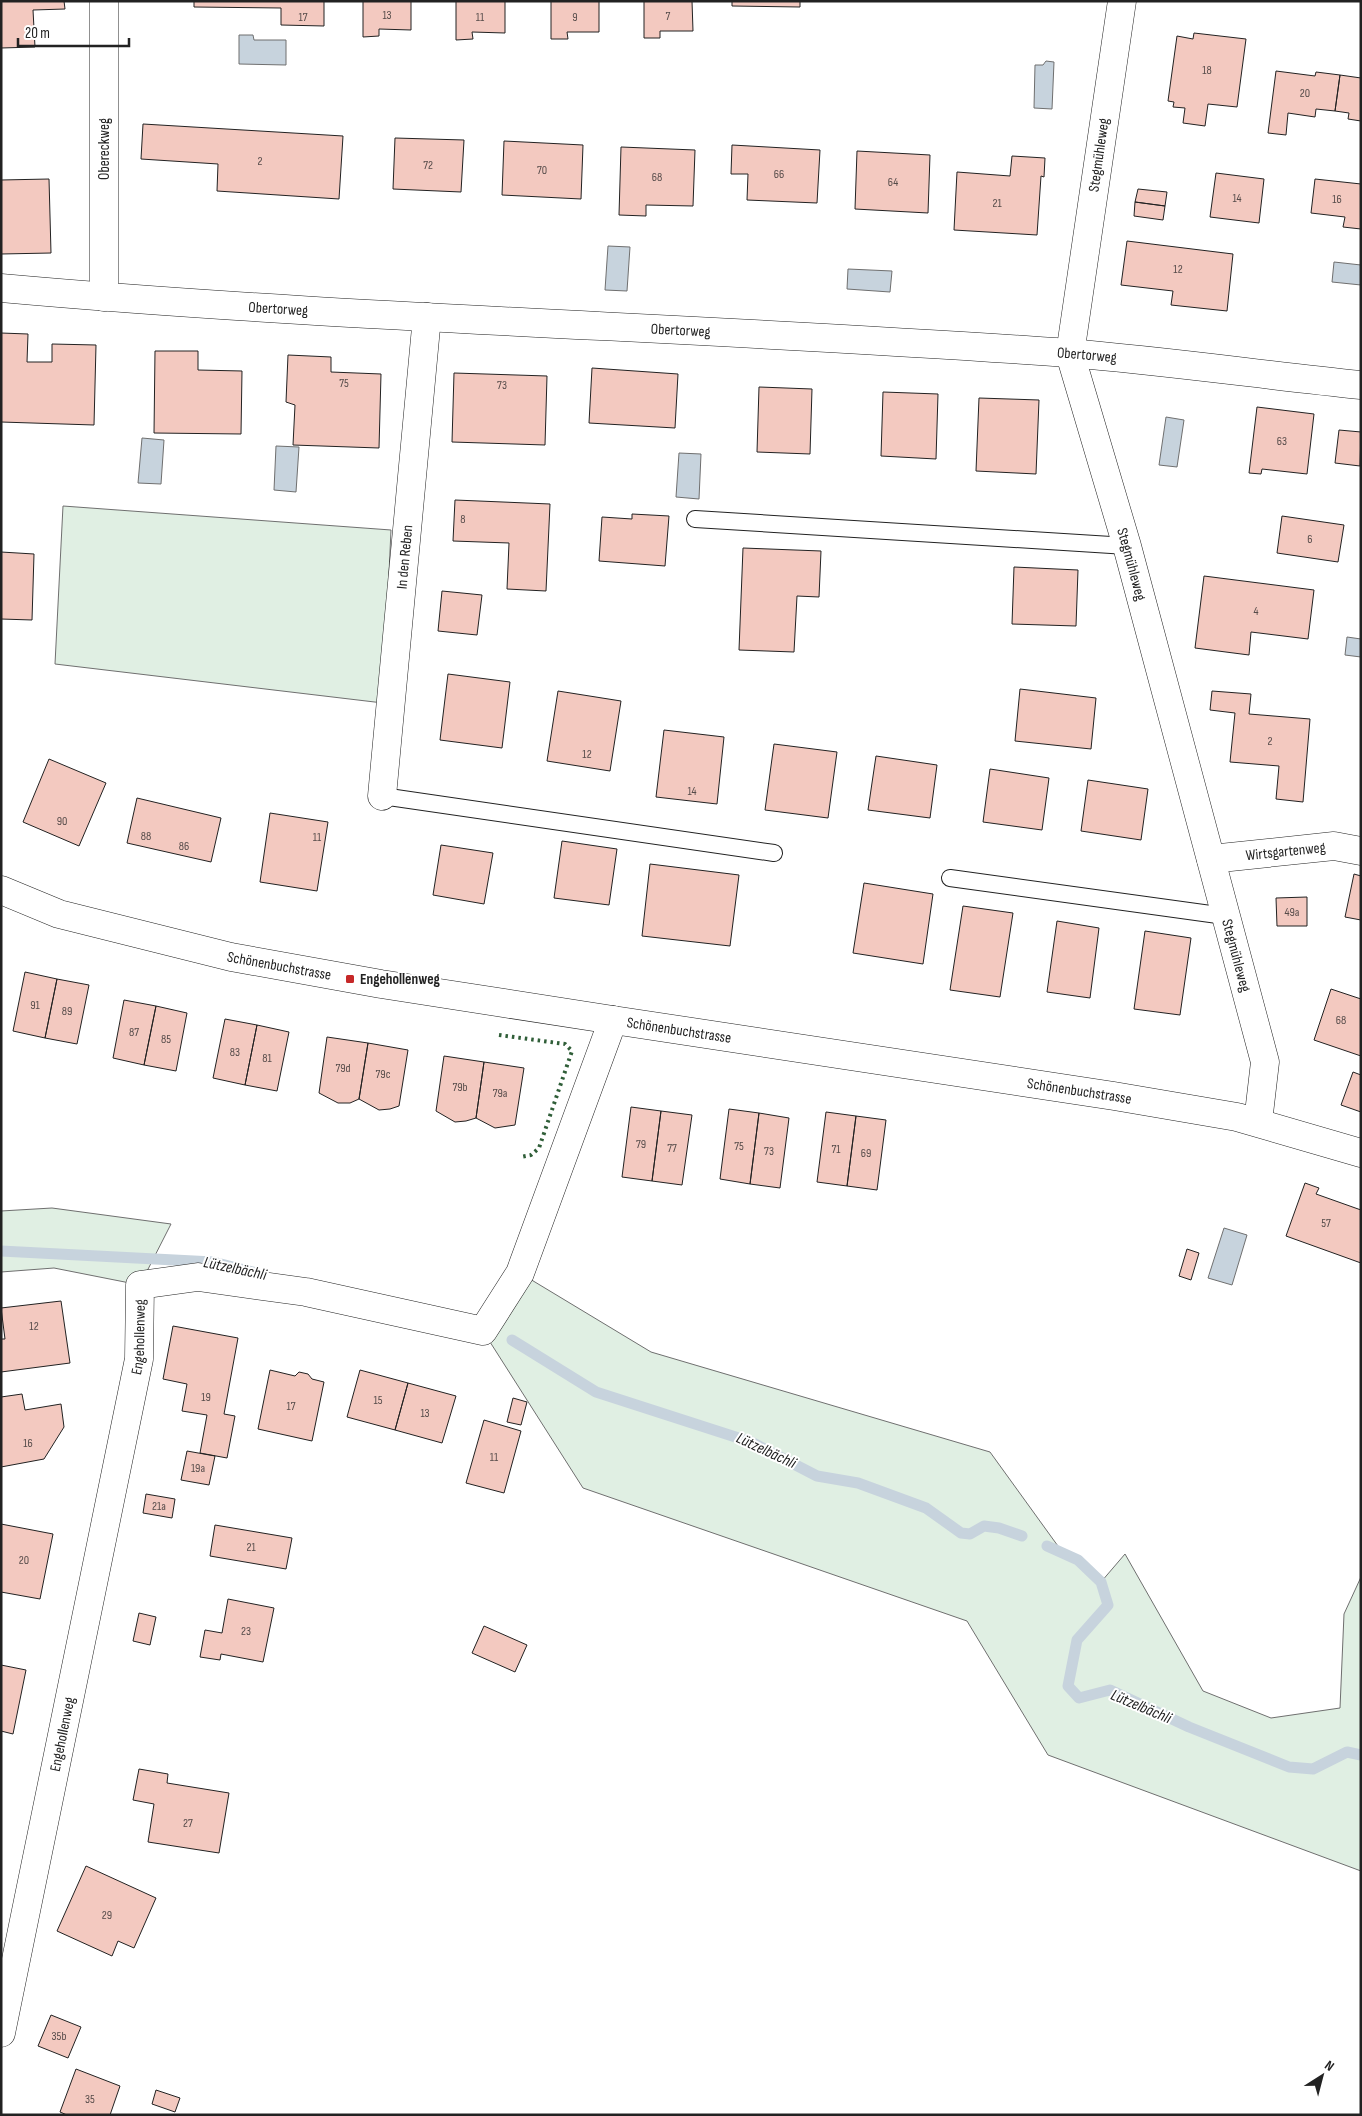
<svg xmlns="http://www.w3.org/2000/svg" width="1362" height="2116" font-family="'Sofia Sans Condensed',sans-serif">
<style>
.green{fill:#e0efe3;stroke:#6f6f6f}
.water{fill:#c7d3dd;stroke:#6f6f6f}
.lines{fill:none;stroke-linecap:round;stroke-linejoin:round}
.stream{stroke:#c7d3dd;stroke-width:11}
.building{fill:#f3c9c0;stroke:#222}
.service-casing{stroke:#222;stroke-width:18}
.minor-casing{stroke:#222;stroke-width:29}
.tertiary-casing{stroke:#222;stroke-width:29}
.service{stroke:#fff;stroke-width:16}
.minor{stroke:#fff;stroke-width:28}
.tertiary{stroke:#fff;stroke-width:28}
.hedge{stroke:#2f5e38;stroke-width:4;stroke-dasharray:2.5 4;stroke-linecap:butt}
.poi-dot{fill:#c62828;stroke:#fff;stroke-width:2}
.labels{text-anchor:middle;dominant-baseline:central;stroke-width:4;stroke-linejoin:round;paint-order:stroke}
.number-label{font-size:12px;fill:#564c4a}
.street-label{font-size:15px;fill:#222;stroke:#fff}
.poi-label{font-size:15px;font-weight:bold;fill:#222;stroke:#fff;text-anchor:start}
.water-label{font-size:16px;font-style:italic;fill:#222;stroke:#fff}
</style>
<rect width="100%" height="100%" fill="#fff"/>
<path class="green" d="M63,506L391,530L383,703L55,664Z
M52,1208L171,1224L140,1285L54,1268L1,1272V1211Z
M520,1273L651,1352L990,1452L1063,1553L1101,1582L1125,1554L1203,1691L1271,1718L1340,1708L1344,1614L1361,1577V1871L1048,1755L967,1621L583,1488L483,1331Z"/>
<path class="water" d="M239,35H253L254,40H286V65L239,64Z
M1046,61L1054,62L1052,109L1034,108L1035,65H1043Z
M608,246L630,247L627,291L605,290Z
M1334,262L1361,265V285L1332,282Z
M848,269L892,271L890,292L847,289Z
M1166,417L1184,420L1177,467L1159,465Z
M142,438L164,440L161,484L138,483Z
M276,446L299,447L296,492L274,490Z
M679,453L701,454L699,499L676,497Z
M1347,637L1361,639V657L1345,655Z
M1224,1228L1247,1235L1232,1285L1208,1278Z"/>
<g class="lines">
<path class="stream" d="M1,1251L213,1262L253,1272
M512,1340L596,1392L751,1442L817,1476L858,1483L926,1508L961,1533L970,1534L984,1526L999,1528L1022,1536
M1047,1546L1078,1560L1101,1582L1108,1605L1077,1640L1068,1686L1079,1698L1110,1690L1189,1727L1289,1767L1313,1769L1347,1752L1361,1755"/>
</g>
<path class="building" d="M1,1H64L65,9L33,10L35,47L1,48Z
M194,1H324V26L281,25V8L194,7Z
M363,1H411V30L379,29V36L363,37Z
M456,1H505V33L472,32L473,39L456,40Z
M551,1H599V32H567L568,39H551Z
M644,1H692L693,31H660V38H644Z
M732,1H800V7L732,6Z
M1194,33L1246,39L1237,107L1208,104L1205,126L1183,123L1185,108L1173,107L1174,102L1168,101L1177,36L1193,39Z
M1276,71L1315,76L1316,72L1340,75L1335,111L1316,109L1315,117L1288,113L1286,135L1268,133Z
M1340,75L1361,78V121L1348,119L1349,113L1335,111Z
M143,124L343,136L339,199L217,191L218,164L141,159Z
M395,138L464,140L461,192L393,189Z
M504,141L583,145L581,199L502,195Z
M732,145L820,150L817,203L747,200L748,174H731Z
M621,147L695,150L693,206L646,205V216L619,215Z
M857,151L930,155L928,213L855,209Z
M1012,156L1045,158L1044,177L1041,176L1037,235L954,230L957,172L1010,176Z
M1216,173L1264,179L1259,223L1210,217Z
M49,179L51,253L1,254V180Z
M1315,179L1361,184V229L1343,227L1345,217L1311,213Z
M1138,189L1167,192L1165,206L1135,202Z
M1135,202L1165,206L1163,220L1134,216Z
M1127,241L1233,254L1227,311L1171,305L1173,291L1121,285Z
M1,333L28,334L27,362H52V344L96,345L94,425L1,422Z
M155,351H198V370L242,371L241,434L154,433Z
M288,355L331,357V372L381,374L379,448L293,445L295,405L286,402Z
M592,368L678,374L675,428L589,423Z
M454,373L547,376L545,445L452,442Z
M759,387L812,389L810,454L757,452Z
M883,392L938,394L936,459L881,456Z
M979,398L1039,400L1036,474L976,471Z
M1257,407L1314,414L1307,474L1262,469L1261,474L1249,473Z
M1339,430L1361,432L1360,466L1335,463Z
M455,500L550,504L546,591L507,589L509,543L453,541Z
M632,514L669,516L665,566L599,561L602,517L632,519Z
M1282,516L1344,525L1338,562L1277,553Z
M743,548L821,551L819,597L797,596L794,652L739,650Z
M1,552L34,554L32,620L1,619Z
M1014,567L1078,570L1076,626L1012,624Z
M1204,576L1314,590L1308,639L1251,632L1249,655L1195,648Z
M442,591L482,595L477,635L438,631Z
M448,674L510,682L502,748L440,740Z
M1020,689L1096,698L1091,749L1015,741Z
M558,691L621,701L610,771L547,761Z
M1212,691L1251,694L1249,714L1310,719L1303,802L1276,799L1279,766L1230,762L1235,713L1210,710Z
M664,730L724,737L717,804L656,797Z
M774,744L837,752L828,818L765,810Z
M876,756L937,765L930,818L868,810Z
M49,759L106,783L79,846L23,822Z
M990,769L1049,778L1042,830L983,822Z
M1088,780L1148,789L1141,840L1081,831Z
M137,798L221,818L211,862L127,843Z
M270,813L328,822L317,891L260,882Z
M562,841L617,849L609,905L554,898Z
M441,845L493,853L484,904L433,895Z
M650,864L739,875L730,946L642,936Z
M1354,874L1361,876V920L1345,917Z
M864,883L933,894L923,964L853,953Z
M1307,897V926H1277L1276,898Z
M963,906L1013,913L1000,997L950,990Z
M1057,921L1099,928L1090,998L1047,992Z
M1145,931L1191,938L1180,1015L1134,1009Z
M25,972L57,979L45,1038L13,1031Z
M57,979L89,985L77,1044L45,1038Z
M1331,989L1361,999V1056L1314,1040Z
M124,1000L156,1006L144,1065L113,1058Z
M156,1006L187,1013L176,1071L144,1065Z
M225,1019L257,1025L245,1085L213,1078Z
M257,1025L289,1032L277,1091L245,1085Z
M327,1037L368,1043L359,1099L350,1103H338L319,1093Z
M368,1043L408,1050L399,1106L390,1109L379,1110L359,1099Z
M444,1056L484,1062L476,1118L466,1121L455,1122L436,1111Z
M484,1062L524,1068L515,1125L495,1128L476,1118Z
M1353,1072L1361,1075V1112L1341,1105Z
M631,1107L661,1111L652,1181L622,1177Z
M729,1109L759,1113L750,1184L720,1179Z
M661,1111L692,1115L682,1185L652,1181Z
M826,1112L856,1116L847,1186L817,1182Z
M759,1113L789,1118L780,1188L750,1184Z
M856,1116L886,1120L877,1190L847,1186Z
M1305,1183L1319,1188L1316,1194L1361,1210V1263L1286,1236Z
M1187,1249L1199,1253L1191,1280L1179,1276Z
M61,1301L70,1363L1,1372V1339H5L1,1308Z
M173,1326L238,1338L224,1414L235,1416L227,1458L200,1453L207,1415L182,1411L187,1384L163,1379Z
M270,1370L295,1376L299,1372L308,1374L312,1379L324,1382L312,1441L258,1429Z
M360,1370L408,1383L395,1430L347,1417Z
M408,1383L456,1396L442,1443L395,1430Z
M22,1394L25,1410L61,1404L64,1427L44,1459L1,1467V1397Z
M513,1398L527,1402L521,1425L507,1422Z
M484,1420L521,1431L504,1493L466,1483Z
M187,1451L215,1456L209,1485L181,1480Z
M146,1494L175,1499L172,1518L143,1513Z
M1,1524L53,1534L40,1599L1,1592Z
M215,1525L292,1538L286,1569L210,1556Z
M228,1599L274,1608L263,1662L221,1654L220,1660L200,1657L205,1630L222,1633Z
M139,1613L156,1617L150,1645L133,1641Z
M484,1626L527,1645L515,1672L472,1653Z
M1,1665L26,1670L13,1734L1,1731Z
M139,1769L168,1774L167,1783L229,1793L219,1853L148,1842L154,1804L133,1800Z
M86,1866L156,1898L134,1948L118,1941L112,1956L57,1931Z
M51,2015L81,2027L68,2058L38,2046Z
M76,2069L120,2086L110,2115H67L60,2112Z
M156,2090L180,2098L175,2112L152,2104Z"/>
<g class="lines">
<defs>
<path id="service" d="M695,519L1127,546
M382,796L774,853
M950,878L1225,916"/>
<g id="minor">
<path id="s1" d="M1122,1L1070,354L1127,546L1265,1062L1258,1122"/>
<path id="s2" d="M1,288C356,320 713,327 1068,353C1166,361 1263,375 1361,385"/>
<path d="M104,297V1"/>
<path id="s3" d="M382,796L427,317"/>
<path id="s4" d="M1211,859L1334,846L1361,851"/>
<path id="s5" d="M1,2033L139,1359L140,1285L198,1277L306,1292L483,1331L520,1273L613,1020"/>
</g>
<g id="tertiary">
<path id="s6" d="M1,890L59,914L231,957L381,984L613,1020L1114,1096L1237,1117L1361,1153"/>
</g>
</defs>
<use href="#service" class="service-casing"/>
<use href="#minor" class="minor-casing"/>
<use href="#tertiary" class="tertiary-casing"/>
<use href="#service" class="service"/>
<use href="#minor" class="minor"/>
<use href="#tertiary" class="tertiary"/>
<path class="hedge" d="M499,1035L565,1044L572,1051L539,1148L531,1155L520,1157"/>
</g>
<rect class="poi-dot" x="345" y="974" width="10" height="10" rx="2.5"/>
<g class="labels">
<g class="number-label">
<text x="387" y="15">13</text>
<text x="668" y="16">7</text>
<text x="303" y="17">17</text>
<text x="480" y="17">11</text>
<text x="575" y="17">9</text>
<text x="1207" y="70">18</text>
<text x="1305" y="93">20</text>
<text x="260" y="161">2</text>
<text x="428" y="165">72</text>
<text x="542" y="170">70</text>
<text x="779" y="174">66</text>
<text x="657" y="177">68</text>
<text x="893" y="182">64</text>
<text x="1237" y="198">14</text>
<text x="1337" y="199">16</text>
<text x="997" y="203">21</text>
<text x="1178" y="269">12</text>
<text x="344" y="383">75</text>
<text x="502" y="385">73</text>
<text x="1282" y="441">63</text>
<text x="463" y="519">8</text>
<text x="1310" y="539">6</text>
<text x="1256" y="611">4</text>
<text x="1270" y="741">2</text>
<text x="587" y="754">12</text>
<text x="692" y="791">14</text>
<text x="62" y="821">90</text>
<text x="146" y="836">88</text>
<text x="317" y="837">11</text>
<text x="184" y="846">86</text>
<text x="1292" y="912">49a</text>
<text x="35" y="1005">91</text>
<text x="67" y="1011">89</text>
<text x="1341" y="1020">68</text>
<text x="134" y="1032">87</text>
<text x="166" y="1039">85</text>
<text x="235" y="1052">83</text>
<text x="267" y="1058">81</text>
<text x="343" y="1068">79d</text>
<text x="383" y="1074">79c</text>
<text x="460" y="1087">79b</text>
<text x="500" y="1093">79a</text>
<text x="641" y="1144">79</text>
<text x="739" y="1146">75</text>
<text x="672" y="1148">77</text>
<text x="836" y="1149">71</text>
<text x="769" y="1151">73</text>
<text x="866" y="1153">69</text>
<text x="1326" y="1223">57</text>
<text x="34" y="1326">12</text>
<text x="206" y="1397">19</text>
<text x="378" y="1400">15</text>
<text x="291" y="1406">17</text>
<text x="425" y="1413">13</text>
<text x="28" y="1443">16</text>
<text x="494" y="1457">11</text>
<text x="198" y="1468">19a</text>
<text x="159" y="1506">21a</text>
<text x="251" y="1547">21</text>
<text x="24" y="1560">20</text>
<text x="246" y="1631">23</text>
<text x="188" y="1823">27</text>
<text x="107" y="1915">29</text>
<text x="59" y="2036">35b</text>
<text x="90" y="2099">35</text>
</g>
<g class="street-label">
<text transform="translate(104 149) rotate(-90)">Obereckweg</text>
<text transform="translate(1099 155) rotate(-82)">Stegmühleweg</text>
<text stroke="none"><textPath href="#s2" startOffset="278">Obertorweg</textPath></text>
<text stroke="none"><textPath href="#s2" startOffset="681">Obertorweg</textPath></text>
<text stroke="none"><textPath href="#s2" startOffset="1088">Obertorweg</textPath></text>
<text stroke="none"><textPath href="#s3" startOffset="240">In den Reben</textPath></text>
<text stroke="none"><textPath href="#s1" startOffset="576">Stegmühleweg</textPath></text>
<text stroke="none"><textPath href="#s4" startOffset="75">Wirtsgartenweg</textPath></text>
<text stroke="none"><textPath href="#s1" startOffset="981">Stegmühleweg</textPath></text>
<text stroke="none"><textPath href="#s6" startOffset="289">Schönenbuchstrasse</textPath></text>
<text stroke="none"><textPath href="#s6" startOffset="694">Schönenbuchstrasse</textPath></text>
<text stroke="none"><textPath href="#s6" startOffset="1099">Schönenbuchstrasse</textPath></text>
<text stroke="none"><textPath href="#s5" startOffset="710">Engehollenweg</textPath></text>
<text stroke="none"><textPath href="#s5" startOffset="305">Engehollenweg</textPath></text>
</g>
<g class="poi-label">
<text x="360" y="979">Engehollenweg</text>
</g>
<g class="water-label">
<text transform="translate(235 1269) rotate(12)">Lützelbächli</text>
<text transform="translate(766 1451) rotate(25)">Lützelbächli</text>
<text transform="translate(1141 1707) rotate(23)">Lützelbächli</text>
</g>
</g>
<rect width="1362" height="2116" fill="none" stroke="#222222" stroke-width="5"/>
<g transform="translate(1322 2076) rotate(36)" stroke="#ffffff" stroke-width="4" paint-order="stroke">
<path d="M0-4L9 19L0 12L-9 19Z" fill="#222222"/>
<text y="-8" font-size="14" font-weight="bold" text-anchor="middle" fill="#222222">N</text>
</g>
<path d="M18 38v8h111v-8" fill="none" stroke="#222222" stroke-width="2.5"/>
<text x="25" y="38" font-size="15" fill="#222222" stroke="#ffffff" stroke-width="4" paint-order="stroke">20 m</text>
</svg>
